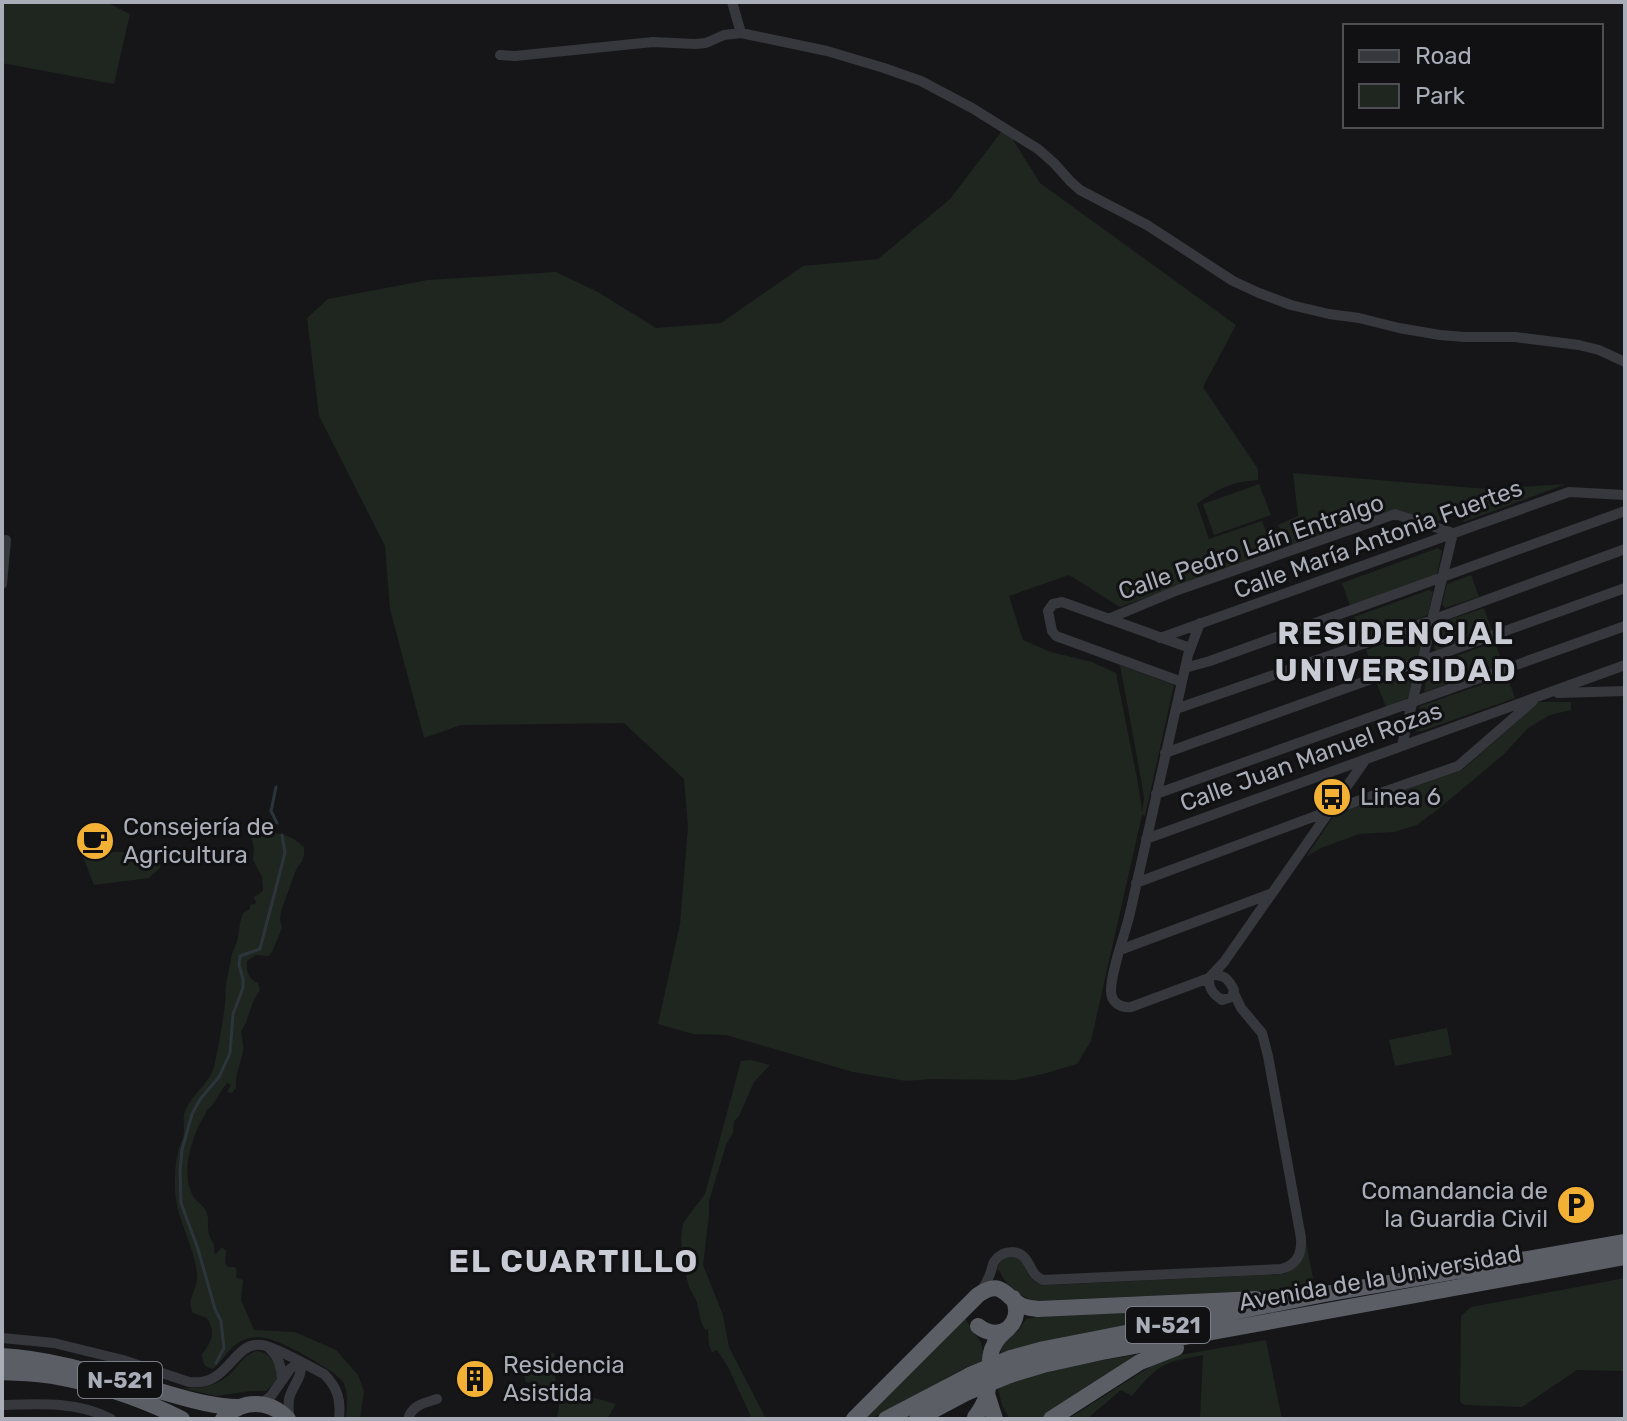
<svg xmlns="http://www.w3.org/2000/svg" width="1627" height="1421" font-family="Rubik,sans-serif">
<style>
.green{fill:#1e261f}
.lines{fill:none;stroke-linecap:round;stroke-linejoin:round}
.stream{stroke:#2c353c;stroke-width:3}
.minor{stroke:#37383d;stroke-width:10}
.trunk{stroke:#5b5e65;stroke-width:16}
.trunk-bridge{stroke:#5b5e65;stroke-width:16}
.labels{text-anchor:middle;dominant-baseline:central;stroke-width:6;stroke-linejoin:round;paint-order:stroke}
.shield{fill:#111113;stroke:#7b7e86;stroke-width:2}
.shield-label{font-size:22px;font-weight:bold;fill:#a8adb8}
.street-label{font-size:24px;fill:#a8adb8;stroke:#111113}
.poi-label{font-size:24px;fill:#a8adb8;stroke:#111113;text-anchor:start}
.district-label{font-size:32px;font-weight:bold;letter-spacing:2px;fill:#c9ccd4;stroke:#111113}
</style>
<rect width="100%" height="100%" fill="#161618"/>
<path class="green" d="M2,2H106L130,14L114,84L2,63Z
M1005,127L1040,183L1236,325L1203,387L1258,469V480C1231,482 1219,488 1197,504L1209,539L1262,521L1274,552L1120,607L1069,575L1009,596L1023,640L1051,652L1092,662L1116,673L1138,783L1142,811L1144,799L1141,779L1120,665L1174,685L1145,816L1142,815L1091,1041L1077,1064L1043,1074L1015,1080L930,1079L906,1081L853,1072L726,1035L693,1034L658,1024L680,924L688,827L684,779L624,723L461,725L424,738L390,609L385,546L319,416L307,318L328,299L428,280L556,272L598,292L656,328L721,323L803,266L878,259L950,199Z
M1293,473L1487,489L1566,484L1464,522L1460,513L1435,522L1394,509L1287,547L1278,525L1298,516Z
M1259,484L1271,515L1214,535L1203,504Z
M1438,548L1442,551L1437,574L1350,605L1342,583Z
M1471,575L1479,597L1445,608L1442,604L1447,584Z
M1429,590L1433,592L1428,615L1362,639L1354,617Z
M1484,608L1492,631L1439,650H1435L1434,646L1439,623Z
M1421,630L1424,636L1418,657L1374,673L1366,650Z
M1495,642L1503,664L1424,692L1428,669L1431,665Z
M1411,672L1415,676L1408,698L1386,707L1377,684Z
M1507,676L1515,698L1422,731H1414L1420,706Z
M1539,702H1571V710L1550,715L1528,728L1503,755L1436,811L1417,825L1394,832L1359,834L1321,848L1306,857L1334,815L1462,770Z
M256,831C273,831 291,834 304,847V855L302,861L296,870L281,911L280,920L282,928L272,952L268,956L256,955L247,961C246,971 248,979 258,983L260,990L253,1002L246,1023L241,1031C242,1038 244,1045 243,1052C240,1065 235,1075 236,1088L232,1093L227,1092L231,1085L227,1083C220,1091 214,1106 207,1110C205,1117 201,1120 198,1127C190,1147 182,1173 192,1194C195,1201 201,1203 205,1209C212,1219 203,1230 214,1244V1251L216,1254L222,1247L226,1251L225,1263L228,1267H235L237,1271L236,1277L243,1280L241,1300L254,1330L295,1332L336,1350L358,1375L364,1391L360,1419H346C347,1407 349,1393 343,1382C335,1370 283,1342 269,1339C263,1337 256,1337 250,1338C232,1341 226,1358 213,1369C204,1367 202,1362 202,1354C212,1341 216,1333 207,1318L193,1313C185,1298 199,1290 197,1273C193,1239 173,1216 175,1179C175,1169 176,1158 179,1148C181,1143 184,1137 184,1131C184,1122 182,1116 187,1107C196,1090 211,1083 215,1062C219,1043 223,1023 225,1003C226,997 225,990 226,984C228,975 230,964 232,954C234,949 237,943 238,937C239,929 240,921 243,913L250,909V905L255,904L256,901L253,898L263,891L262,877L253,860L254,849L251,836Z
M81,852H159L160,868L149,878L94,885Z
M1447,1028L1452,1055L1395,1066L1389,1040Z
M751,1060L770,1065L754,1082L739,1116L734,1121L733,1133L726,1145L709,1201V1215L703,1265L723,1315L729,1347L766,1419H752L728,1367L717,1350L712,1352L709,1345L708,1329L705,1330L701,1322L697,1302L689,1287L683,1264L681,1237L683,1223L705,1194L741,1061Z
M1306,1242L1314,1283L1277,1290L1034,1301C1021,1297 1003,1283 1000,1271L997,1270C1000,1259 1010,1250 1021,1260C1026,1265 1026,1272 1030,1277C1035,1283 1041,1284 1048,1285L1284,1274C1299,1267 1305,1259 1306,1242Z
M1625,1278V1373L1623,1371L1577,1370L1522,1407L1465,1405L1460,1402L1461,1316L1471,1307Z
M1229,1304L1000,1355L1002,1344L1018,1331L1026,1319L1042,1316Z
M963,1318L966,1320L981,1342L985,1360L965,1368L871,1419H859Z
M1266,1340L1282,1419H1200L1203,1355C1161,1363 1159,1364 1132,1396L1121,1390L1087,1419H1068L1154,1364L1174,1356Z
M257,1351C270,1353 273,1361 278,1372L275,1383L266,1391H250L217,1396L180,1388C199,1389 219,1387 233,1371C241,1362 245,1354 257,1351Z
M554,1353L556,1389L526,1382L522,1369L536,1366L547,1354Z
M1141,1354L1045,1419H1010L1002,1406L998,1388C1044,1370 1092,1362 1141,1354Z
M561,1391L573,1392L616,1404L607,1419H557Z"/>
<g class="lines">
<path class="stream" d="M276,787L271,811L277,823
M216,1363L224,1348L221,1321L215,1309L198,1249L181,1203L180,1171L182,1150L192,1114L201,1098L219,1077L230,1053L233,1014L243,988V979L239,965L240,956L260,949L285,853L282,835"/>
<path class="minor" d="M732,2L741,33
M500,55L515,56L653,42L695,44L706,43L724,35L741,33L827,51L884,68L921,81L972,108L1038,149L1054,163L1070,181L1080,190L1147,225L1233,281L1259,293L1291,305L1329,314L1359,318L1399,328L1440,335L1465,337H1515L1579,345L1599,350L1625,362
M2,584L6,540
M1108,619L1178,590L1395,514L1453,533L1402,745
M1200,623L1188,655C1169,741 1149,827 1130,913C1125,935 1111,970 1111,991C1111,1003 1121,1008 1131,1007L1209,978L1224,962L1366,759
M1160,638L1569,492L1625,495
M1185,668L1210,661L1625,511
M1182,682L1056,636L1052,631L1048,611L1053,604L1062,602L1190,648
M1558,693L1625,691
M1176,709L1432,620L1625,549
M1165,753L1625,588
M1156,794L1625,626
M1146,839L1625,665
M1136,883L1329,811L1458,766L1533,701
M1120,950L1270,894
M1209,978C1208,989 1214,995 1222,1000L1232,997L1234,990C1229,980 1225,975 1214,975
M981,1292C984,1286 988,1280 990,1274C992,1270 992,1265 994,1262C1002,1249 1020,1249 1027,1261C1033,1270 1032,1275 1043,1280L1281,1269C1297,1265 1302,1254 1301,1238L1268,1056L1262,1033L1241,1008L1234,993
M2,1338L54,1343L123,1360L189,1382C230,1387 232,1341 262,1345C276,1347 310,1367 324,1374C338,1388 341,1400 339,1419
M270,1349C279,1357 282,1369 282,1381
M261,1404L271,1396L290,1369L300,1362
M2,1405C38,1404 78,1401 111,1419
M289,1419C289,1413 288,1405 289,1399C292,1385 304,1377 300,1362
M408,1419C412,1405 424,1403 437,1399"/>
<path class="trunk" d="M978,1326C1000,1344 1025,1323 1013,1298
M2,1356C56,1359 108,1377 159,1391C185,1398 211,1407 238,1407
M1011,1358L1044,1349L1325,1294L1625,1242
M2,1372C18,1373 36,1373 52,1376C97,1384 141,1398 182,1419
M1010,1375L1043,1365L1102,1352L1625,1257
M987,1394L995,1419
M975,1417C980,1411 985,1402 987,1394C993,1366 982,1349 1008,1329
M223,1419C242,1399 269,1399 288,1419
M854,1419L978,1295C1000,1280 1003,1293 1019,1304C1025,1308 1031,1308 1038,1309L1256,1299
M886,1419L970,1375
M917,1419L968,1392
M1051,1419L1140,1362L1176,1348"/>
<path class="trunk-bridge" d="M970,1375L1011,1358
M968,1392L1010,1375"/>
</g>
<defs>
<symbol id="bus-disc" viewBox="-11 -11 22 22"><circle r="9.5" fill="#f2b134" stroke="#111113"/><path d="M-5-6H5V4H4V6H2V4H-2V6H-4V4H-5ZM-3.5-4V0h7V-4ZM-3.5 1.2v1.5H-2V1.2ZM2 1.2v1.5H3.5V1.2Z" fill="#111"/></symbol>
<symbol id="cafe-disc" viewBox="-11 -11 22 22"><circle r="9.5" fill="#f2b134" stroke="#111113"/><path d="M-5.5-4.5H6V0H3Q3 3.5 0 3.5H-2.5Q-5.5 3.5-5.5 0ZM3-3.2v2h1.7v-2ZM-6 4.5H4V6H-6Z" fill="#111"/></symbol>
<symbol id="parking-disc" viewBox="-11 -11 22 22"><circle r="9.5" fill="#f2b134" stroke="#111113"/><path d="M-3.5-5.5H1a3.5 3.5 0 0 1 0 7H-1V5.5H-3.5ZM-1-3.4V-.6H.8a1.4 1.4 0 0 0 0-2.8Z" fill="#111"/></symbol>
<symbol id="building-disc" viewBox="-11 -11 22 22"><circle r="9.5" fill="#f2b134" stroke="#111113"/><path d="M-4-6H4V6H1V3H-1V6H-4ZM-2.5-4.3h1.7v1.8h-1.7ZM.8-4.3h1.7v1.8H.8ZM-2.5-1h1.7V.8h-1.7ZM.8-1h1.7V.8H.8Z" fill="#111"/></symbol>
</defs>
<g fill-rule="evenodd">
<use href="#bus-disc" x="1310" y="775" width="44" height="44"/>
<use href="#cafe-disc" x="73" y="819" width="44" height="44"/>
<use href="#parking-disc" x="1554" y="1183" width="44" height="44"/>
<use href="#building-disc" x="453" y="1357" width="44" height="44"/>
</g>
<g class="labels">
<g class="shield">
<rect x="1126" y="1307" width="84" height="36" rx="6"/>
<rect x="78" y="1362" width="84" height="36" rx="6"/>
</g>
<g class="shield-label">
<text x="1168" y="1325">N-521</text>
<text x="120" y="1380">N-521</text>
</g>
<g class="street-label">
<text transform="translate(1378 539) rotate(-20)">Calle María Antonia Fuertes</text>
<text transform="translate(1251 547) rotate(-19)">Calle Pedro Laín Entralgo</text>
<text transform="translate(1311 757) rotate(-20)">Calle Juan Manuel Rozas</text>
<text transform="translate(1380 1278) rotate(-10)">Avenida de la Universidad</text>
</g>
<g class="poi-label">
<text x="1360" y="797">Linea 6</text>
<text x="123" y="827">Consejería de<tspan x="123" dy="28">Agricultura</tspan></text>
<text x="1548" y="1191" text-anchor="end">Comandancia de<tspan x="1548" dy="28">la Guardia Civil</tspan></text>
<text x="503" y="1365">Residencia<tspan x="503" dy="28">Asistida</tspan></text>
</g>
<g class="district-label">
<text x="1396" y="633">RESIDENCIAL<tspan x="1396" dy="37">UNIVERSIDAD</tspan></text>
<text x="574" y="1261">EL CUARTILLO</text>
</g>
</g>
<rect width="1627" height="1421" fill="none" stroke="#a8adb8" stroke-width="8"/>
<rect x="1343" y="24" width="260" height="104" fill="#111113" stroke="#4d4f55" stroke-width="2"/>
<rect x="1359" y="50" width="40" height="12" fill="#37383d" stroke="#4d4f55" stroke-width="2"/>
<text x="1415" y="64" font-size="24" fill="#a8adb8">Road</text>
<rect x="1359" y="84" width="40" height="24" fill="#1e261f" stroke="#4d4f55" stroke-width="2"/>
<text x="1415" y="104" font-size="24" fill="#a8adb8">Park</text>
</svg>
